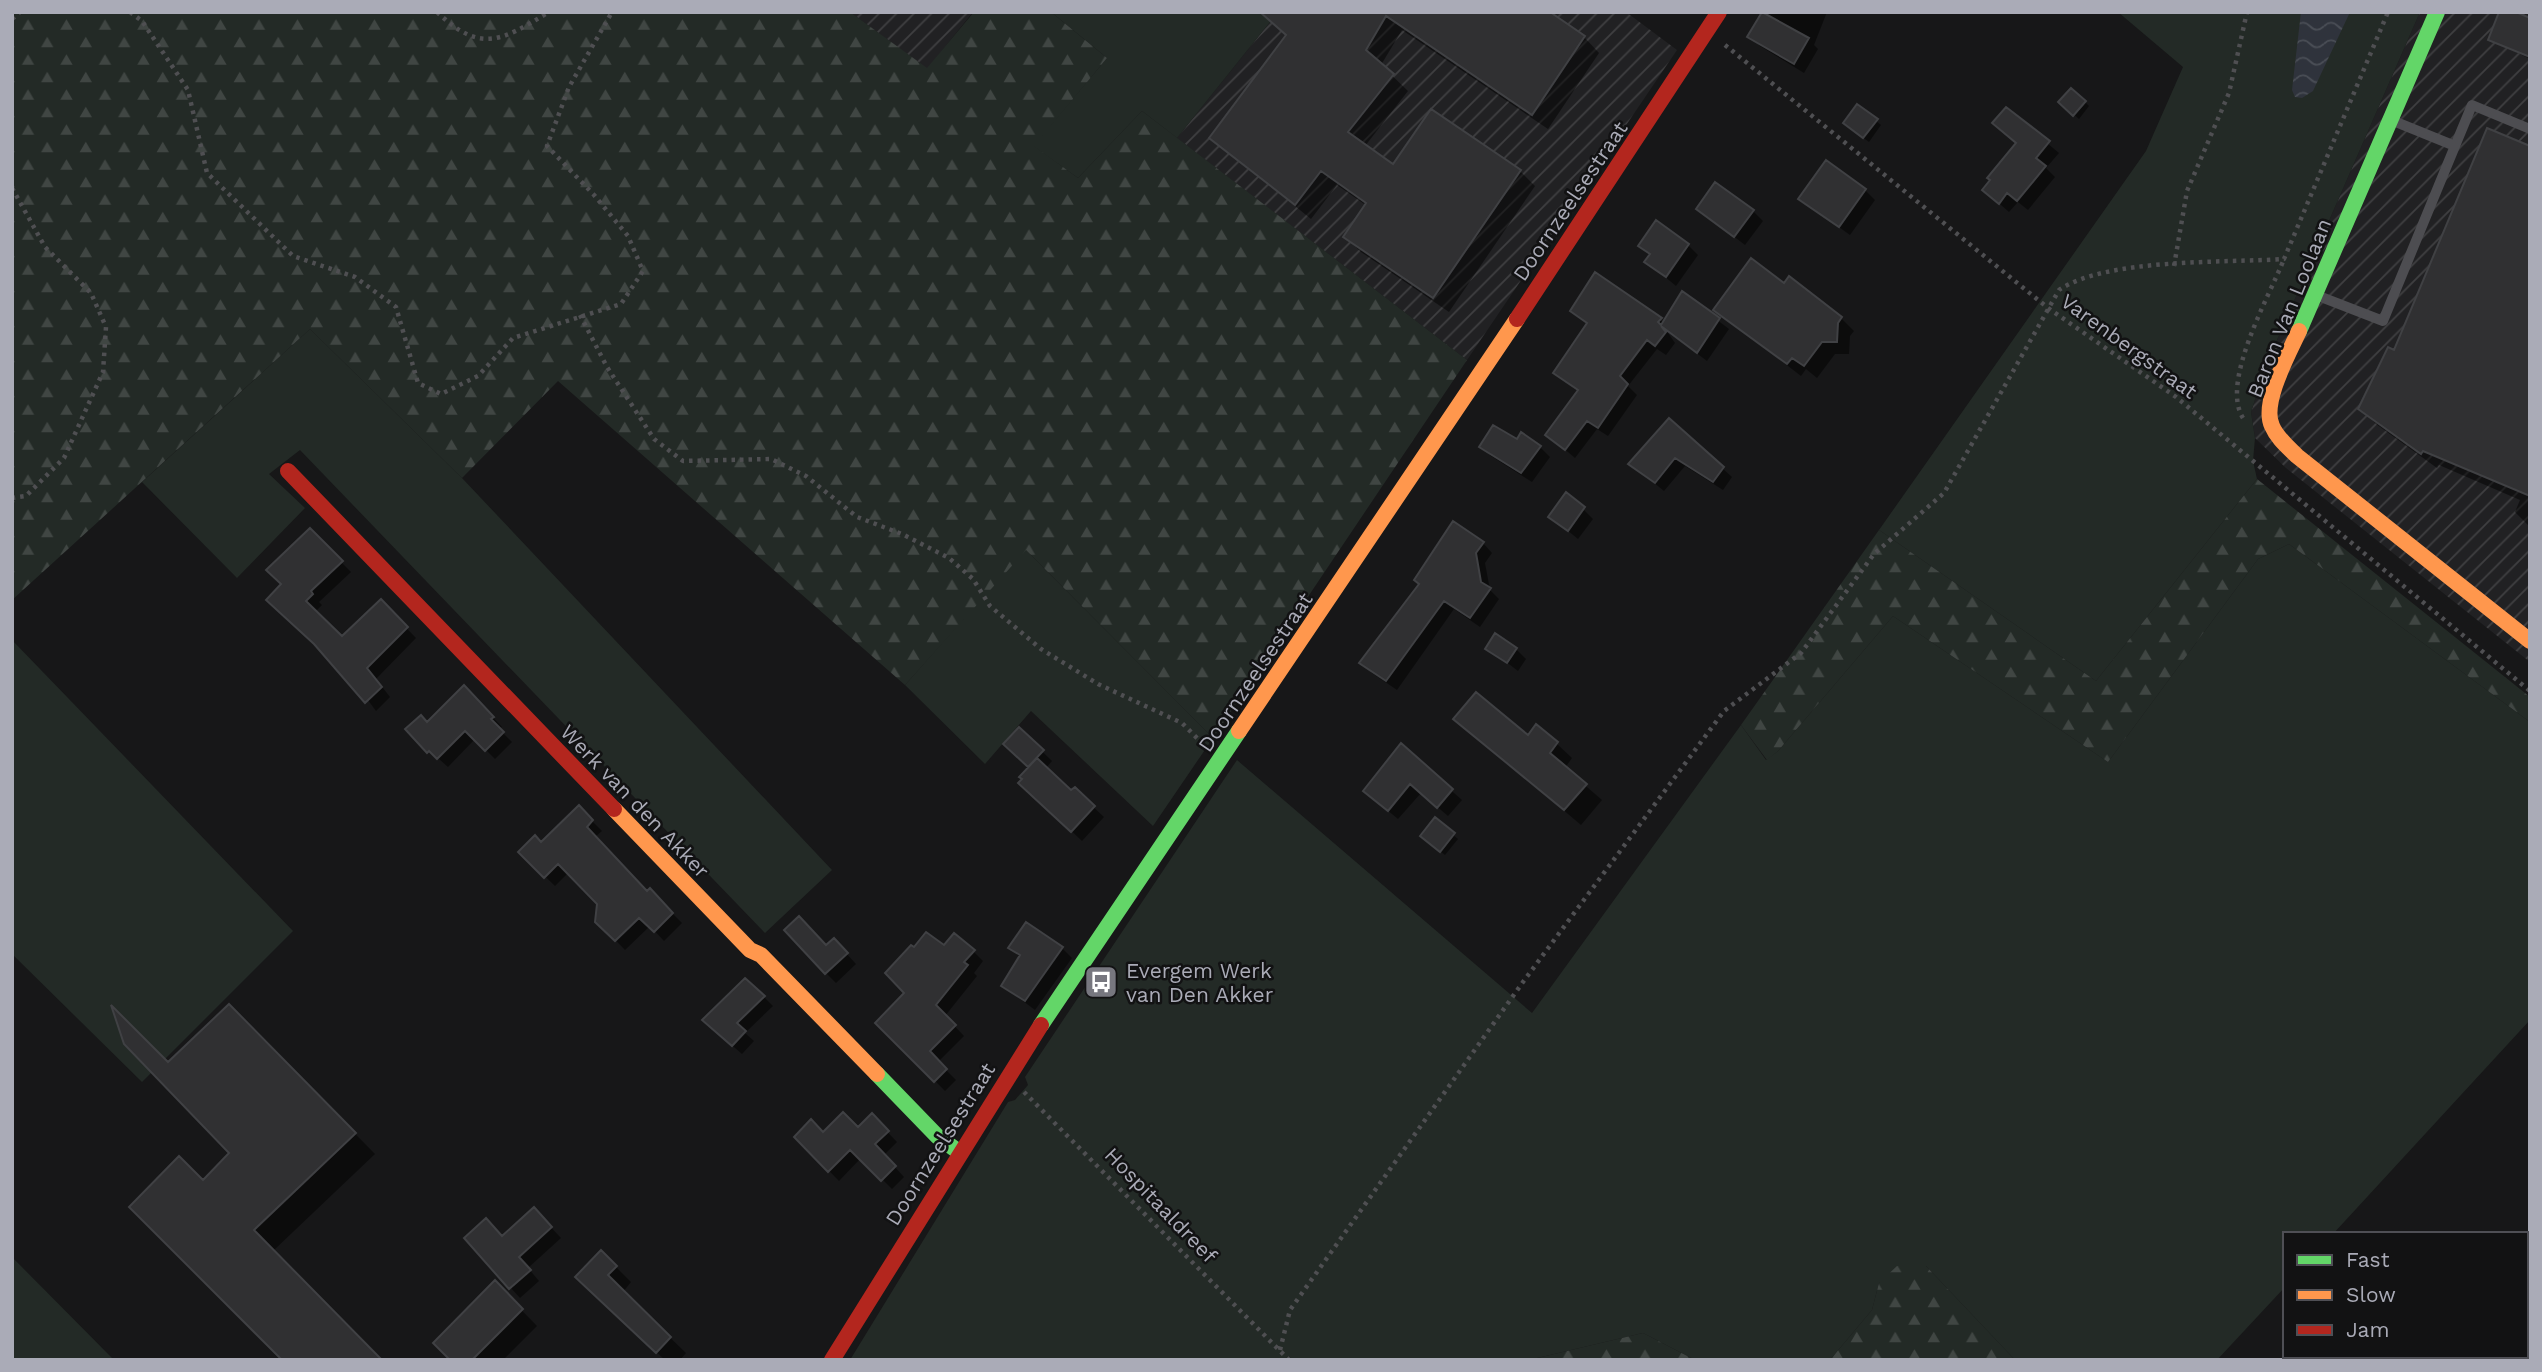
<svg xmlns="http://www.w3.org/2000/svg" width="2542" height="1372" font-family="'Work Sans',sans-serif">
<style>
.industrial{fill:url(#industrial-furrows)}
.green{fill:#232a26}
.forest{fill:url(#forest-firs)}
.water{fill:url(#water-waves)}
.shadow{fill:#0007}
.building{fill:#303032;stroke:#404144;stroke-width:2}
.lines{fill:none;stroke-linecap:round;stroke-linejoin:round}
.path{stroke:#4f4f52;stroke-width:4.5;stroke-dasharray:3.5 5;stroke-linecap:butt}
.lane{stroke:#4d4d51;stroke-width:10}
.fast{stroke:#63d668;stroke-width:16}
.slow{stroke:#ff974d;stroke-width:16}
.jam{stroke:#b3261e;stroke-width:16}
.labels{text-anchor:middle;dominant-baseline:central;stroke-width:5;stroke-linejoin:round;paint-order:stroke}
.street-label{font-size:21px;fill:#aaabb7;stroke:#121213}
.poi-label{font-size:21px;fill:#aaabb7;stroke:#121213;text-anchor:start}
</style>
<defs>
<pattern id="industrial-furrows" width="10" height="10" patternUnits="userSpaceOnUse" patternTransform="scale(1.75)"><rect width="10" height="10" fill="#212123"/><path d="M-1 1l2-2M0 10L10 0M9 11l2-2" fill="none" stroke="#3f3f41"/></pattern>
<pattern id="forest-firs" width="22" height="20" patternUnits="userSpaceOnUse" patternTransform="scale(1.75)"><rect width="22" height="20" fill="#232a26"/><path d="M5 1l3.5 6h-7zM16 11l3.5 6h-7z" fill="#404643"/></pattern>
<pattern id="water-waves" width="16" height="10" patternUnits="userSpaceOnUse" patternTransform="scale(1.75)"><rect width="16" height="10" fill="#2f333c"/><path d="M0 5q4-4 8 0t8 0" fill="none" stroke="#4a4e56"/></pattern>
</defs>
<rect width="100%" height="100%" fill="#171718"/>
<path class="industrial" d="M850,12H973L927,69Z
M1278,12H1626L1677,50L1467,360L1177,138Z
M2420,12H2530V662L2286,468L2255,438L2251,412L2267,363Z"/>
<path class="green" d="M1051,12H1278L1177,138L1142,111L1078,178L1033,146L1107,58Z
M2118,12H2420L2267,363L2251,412L2255,438L2253,461L2257,479L2096,681L1879,530L2146,151L2183,67Z
M310,329L462,478L832,870L765,933L300,450L269,474L305,508L237,578L142,482Z
M2289,544L2530,722V1020L2333,1234H2285V1287L2217,1360H2015L1926,1266L1879,1283L1872,1310L1830,1360H1695L1643,1333L1529,1360H850L1008,1102L1015,1100L1028,1085L1025,1077L1237,760L1532,1013L1741,725L1766,760L1778,751L1893,616L2108,762L2258,559Z
M1025,549L1213,738L1153,826L1031,711L985,764L905,685Z
M12,640L293,931L142,1082L12,954Z
M12,1257L114,1360H12Z"/>
<path class="forest" d="M12,12H850L927,68L974,12H1051L1107,58L1034,146L1078,178L1142,111L1467,360L1213,738L1026,550L905,685L558,381L462,478L310,329L12,600Z
M2257,479L2530,697V722L2289,544L2258,559L2108,762L1893,616L1778,751L1767,760L1741,725L1879,530L2096,681Z
M1897,1266H1926L2015,1360H1830L1872,1310L1879,1283Z
M1643,1333L1695,1360H1529Z"/>
<path class="water" d="M2301,12H2350L2313,91L2302,98L2295,97L2292,90Z"/>
<path class="shadow" d="M1263,12H1547L1584,37L1599,53L1548,129L1402,30L1381,65L1408,91L1365,146L1394,167L1520,171L1535,186L1449,312L1361,252L1346,237L1367,206L1337,185L1311,219L1211,138L1288,36Z
M1769,12H1827L1814,45L1818,49L1804,73L1760,46L1750,36Z
M2530,20V59L2490,39Z
M2060,102H2085L2089,106L2079,119Z
M2006,109L2059,153L2046,168L2055,177L2028,210L2018,202L2009,212L1984,190L2018,144L1994,123Z
M1876,121L1881,125L1869,142L1849,127Z
M2530,148V527L2515,512L2520,500L2439,465L2437,468L2376,424L2361,408Z
M1865,190L1875,200L1850,235L1800,199Z
M1698,209L1753,211L1763,221L1745,245Z
M1640,245H1688L1698,255L1676,286L1647,262L1650,256Z
M1595,275L1664,323L1683,294L1729,329L1707,361L1666,330L1675,343L1666,355L1657,349L1628,386L1637,395L1608,436L1597,429L1575,458L1548,435L1579,392L1555,373L1588,324L1572,310Z
M1785,286L1841,318L1854,331L1850,336L1849,354H1835L1817,378L1806,369L1801,376L1716,310Z
M1669,420L1732,477L1723,490L1685,466L1664,491L1631,464Z
M1517,441L1540,447L1550,457L1532,482L1491,456L1481,446Z
M1583,509L1593,519L1578,539L1551,517Z
M310,531L351,572L319,602L322,605L315,612L342,639L381,602L416,638L376,679L390,697L376,711L283,584Z
M1483,543L1492,553L1485,563L1490,590L1499,599L1480,627L1454,609L1397,690L1372,673L1362,663L1421,584Z
M1488,648L1516,649L1526,659L1518,671Z
M464,687L502,727L499,729L512,742L495,759L475,739L448,767L439,759L437,760L407,729L427,724Z
M1456,719L1556,743L1572,758L1565,768L1602,800L1581,825Z
M1019,729L1052,761L1046,768L1071,793L1075,790L1104,817L1082,841L1021,783L1030,768L1006,744Z
M1401,746L1462,800L1448,816L1421,793L1398,819L1375,800Z
M579,808L602,831L595,837L647,893L650,891L682,923L664,941L650,926L625,950L597,921L598,904L568,873L555,886L520,852L541,844Z
M1435,820L1458,839L1445,855L1426,840Z
M834,940L856,964L836,983L826,973V947Z
M945,947L973,951L983,961L974,973L977,976L945,1016L964,1036L938,1062L956,1080L945,1091L878,1023Z
M1010,948H1062L1072,958L1035,1010L1003,986L1021,958Z
M764,997L773,1006L745,1033L754,1041L742,1054L713,1029Z
M229,1006L375,1154L273,1251L203,1182L231,1153L168,1064Z
M872,1116L897,1142L884,1155L904,1177L892,1189L861,1158L839,1181L796,1137L858,1129Z
M544,1220L561,1238L528,1268L539,1281L520,1298L466,1238H503Z
M601,1252L631,1282L623,1292L686,1353L680,1360H665L592,1292Z
M495,1283L537,1326L503,1360H452Z"/>
<path class="building" d="M1260,12H1550L1585,36L1532,115L1386,16L1366,50L1394,74L1348,132L1393,164L1431,109L1521,170L1433,298L1343,237L1366,203L1321,171L1295,205L1209,138L1286,35Z
M1762,12L1809,38L1794,64L1747,37Z
M2499,12H2516L2530,18V57L2488,40Z
M2071,88L2086,101L2073,116L2058,102Z
M1857,104L1878,119L1863,138L1843,123Z
M2006,107L2050,141L2036,158L2046,166L2017,201L2007,193L1999,204L1982,190L1990,180L1987,178L2016,143L1992,123Z
M2487,128L2530,146V496L2423,451L2421,454L2358,409L2388,347L2394,350Z
M1826,160L1866,189L1839,227L1798,199Z
M1715,182L1754,210L1734,237L1696,209Z
M1656,220L1689,244L1666,277L1644,262L1650,254L1638,246Z
M1751,258L1784,283L1789,276L1842,317L1838,323L1837,342H1822L1804,366L1792,358L1787,364L1713,310Z
M1595,272L1662,318L1658,322L1661,325L1682,291L1720,318L1697,353L1661,326L1666,332L1655,346L1647,340L1620,376L1628,384L1598,428L1587,421L1565,450L1545,435L1578,390L1553,373L1587,323L1570,311Z
M1669,418L1724,467L1713,482L1675,458L1655,483L1628,464Z
M1493,425L1517,439L1521,432L1541,446L1521,473L1479,447Z
M1566,492L1585,507L1568,531L1548,517Z
M1453,521L1484,542L1476,553L1481,582L1491,588L1470,618L1444,601L1386,681L1359,663L1419,584L1414,580Z
M310,528L343,561L311,591L313,594L306,601L342,636L381,599L408,627L367,668L382,687L365,703L314,644L266,600L281,584L266,570Z
M1495,633L1517,648L1507,663L1485,649Z
M464,685L494,717L491,719L504,732L485,751L465,731L437,759L429,751L427,753L405,729L421,715L427,722Z
M1476,692L1528,735L1536,724L1558,742L1550,753L1587,784L1564,810L1453,719Z
M1019,727L1044,750L1028,767L1003,744Z
M1401,743L1453,789L1437,808L1410,784L1388,811L1363,791Z
M1037,758L1071,790L1075,787L1095,806L1071,832L1018,783L1022,779L1019,777Z
M579,805L593,820L587,827L647,891L650,888L673,913L654,932L639,918L615,941L595,922L597,904L558,864L544,878L518,852L535,835L541,842Z
M1435,817L1455,833L1440,852L1420,836Z
M799,916L826,945L834,938L848,953L825,974L784,930Z
M1026,922L1063,947L1025,1001L1001,986L1020,955L1008,948Z
M926,932L944,945L954,933L975,950L964,962L968,965L936,1005L956,1025L930,1051L947,1069L934,1082L875,1023L904,993L885,973L911,945L914,947Z
M745,978L765,996L737,1023L746,1031L732,1046L702,1020Z
M229,1004L356,1133L254,1230L382,1360H282L129,1207L179,1156L203,1180L229,1153L124,1044L111,1005L168,1062Z
M843,1112L858,1127L872,1113L889,1131L875,1144L896,1166L881,1181L850,1150L828,1172L794,1137L811,1119L823,1132Z
M534,1207L552,1227L519,1257L531,1270L509,1289L464,1238L486,1218L502,1236Z
M601,1250L617,1266L608,1275L671,1337L656,1353L575,1277Z
M495,1280L523,1309L472,1360H450L433,1343Z"/>
<g class="lines">
<path class="path" d="M130,12L142,21L188,90L207,173L293,256L355,277L396,307L418,383L441,394L478,376L513,338L621,304L643,271L628,236L594,195L547,146L569,87L612,12
M437,12C481,54 501,41 549,12
M12,19L20,12
M1725,45L2048,308L2176,397L2530,691
M12,188L45,247L91,293L106,327L103,372L64,458L26,496L12,498
M2174,266L2187,191L2229,93L2247,12
M580,315L607,367L654,439L683,461L771,459L806,476L857,517L902,534L949,558L973,579L990,606L1041,649L1098,684L1182,723L1202,743
M2243,418C2220,382 2269,297 2284,259
M1024,1092L1289,1360
M1280,1350L1290,1310L1523,982L1724,711L1801,653L1874,554L1944,493L2059,290C2106,258 2224,263 2284,259L2388,12"/>
<path class="lane" d="M2455,146L2472,105L2530,129
M2316,295L2383,321L2455,146L2391,120"/>
<path class="fast" d="M2299,331L2437,12
M1041,1025L1239,731
M877,1074L937,1136L959,1152"/>
<path class="slow" d="M2299,331C2289,353 2261,403 2272,426C2277,438 2288,447 2297,456L2530,641
M1239,731L1517,319
M614,809L750,950L761,955L877,1074"/>
<path class="jam" d="M1517,319L1719,12
M288,471L614,809
M832,1360L1041,1025"/>
</g>
<defs>
<symbol id="bus-square" viewBox="-11 -11 22 22"><rect x="-9" y="-9" width="18" height="18" rx="4" fill="#77777f" stroke="#121213"/><path d="M-5-6H5V4H4V6H2V4H-2V6H-4V4H-5ZM-3.5-4V0h7V-4ZM-3.5 1.2v1.5H-2V1.2ZM2 1.2v1.5H3.5V1.2Z" fill="#fff"/></symbol>
</defs>
<g fill-rule="evenodd">
<use href="#bus-square" x="1082" y="963" width="38" height="38"/>
</g>
<g class="labels">
<g class="street-label">
<text transform="translate(1570 201) rotate(-56)">Doornzeelsestraat</text>
<text transform="translate(2289 308) rotate(-68)">Baron Van Loolaan</text>
<text transform="translate(2129 346) rotate(36)">Varenbergstraat</text>
<text transform="translate(1255 672) rotate(-56)">Doornzeelsestraat</text>
<text transform="translate(635 801) rotate(46)">Werk van den Akker</text>
<text transform="translate(940 1144) rotate(-58)">Doornzeelsestraat</text>
<text transform="translate(1161 1205) rotate(46)">Hospitaaldreef</text>
</g>
<g class="poi-label">
<text x="1126" y="970">Evergem Werk<tspan x="1126" dy="24">van Den Akker</tspan></text>
</g>
</g>
<rect width="2542" height="1372" fill="none" stroke="#aaabb7" stroke-width="28"/>
<rect x="2283" y="1232" width="245" height="126" fill="#121213" stroke="#4f4f55" stroke-width="2"/>
<rect x="2297" y="1255" width="35" height="10" fill="#63d668" stroke="#4f4f55" stroke-width="2"/>
<text x="2346" y="1267" font-size="21" fill="#aaabb7">Fast</text>
<rect x="2297" y="1290" width="35" height="10" fill="#ff974d" stroke="#4f4f55" stroke-width="2"/>
<text x="2346" y="1302" font-size="21" fill="#aaabb7">Slow</text>
<rect x="2297" y="1325" width="35" height="10" fill="#b3261e" stroke="#4f4f55" stroke-width="2"/>
<text x="2346" y="1337" font-size="21" fill="#aaabb7">Jam</text>
</svg>
